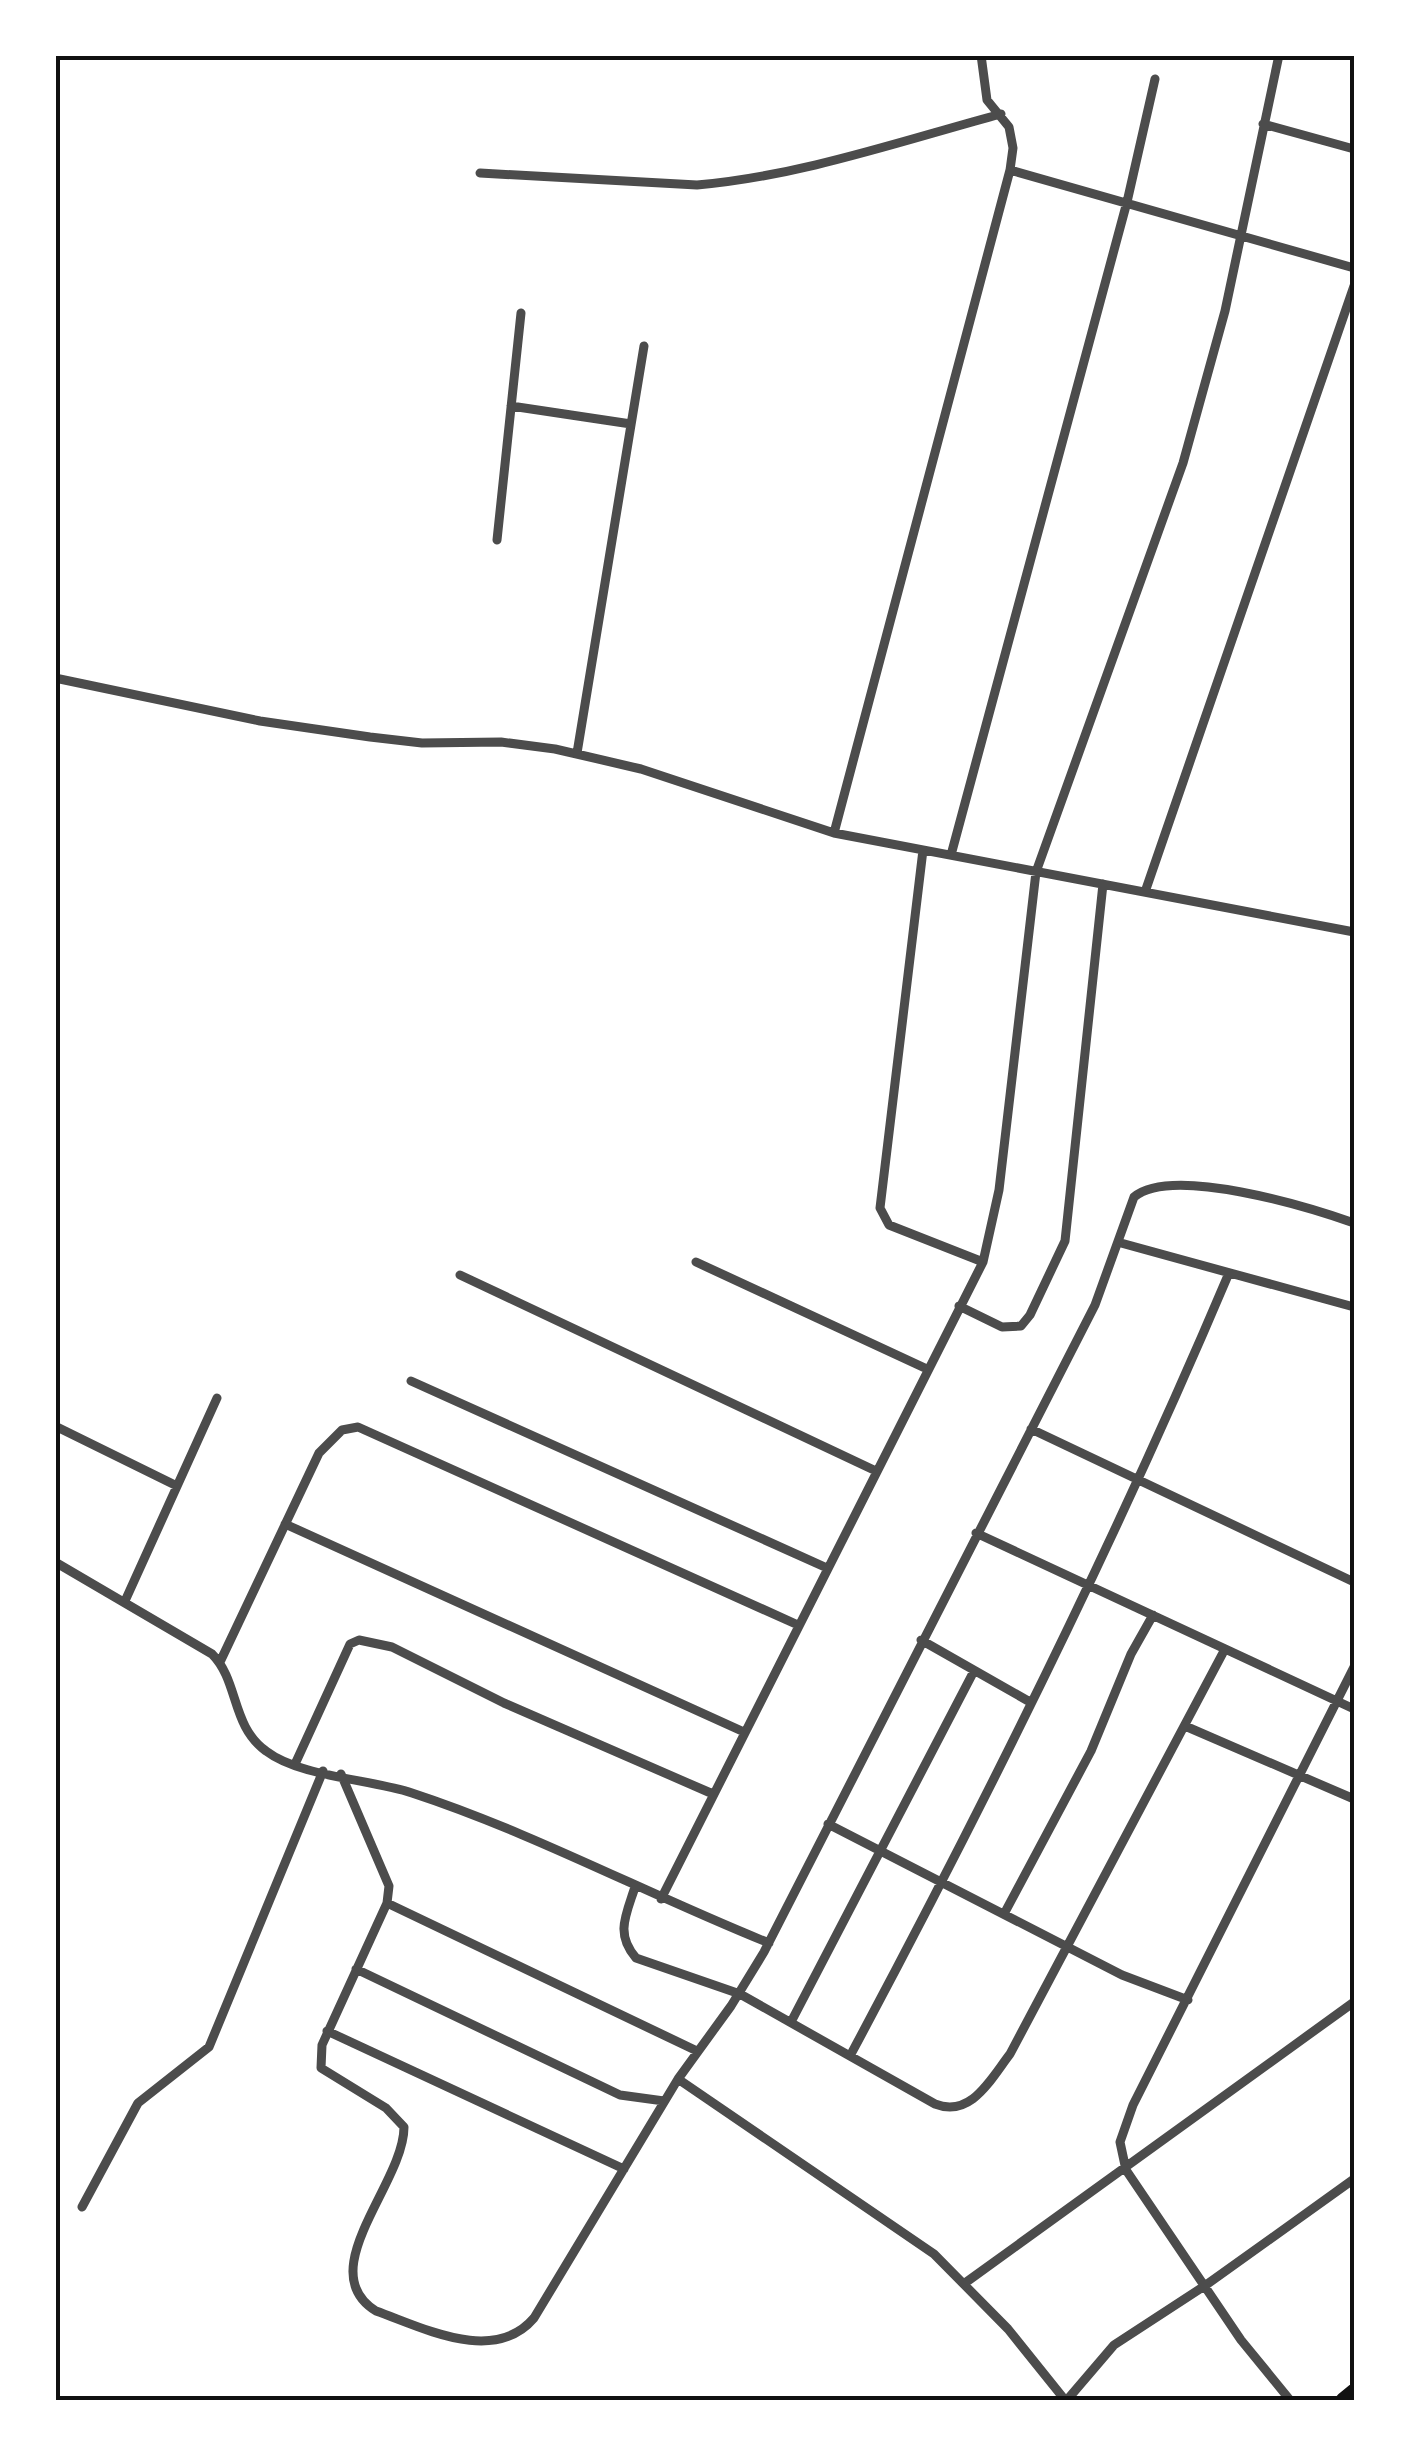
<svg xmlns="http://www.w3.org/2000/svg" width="1409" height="2455" font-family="Jost,sans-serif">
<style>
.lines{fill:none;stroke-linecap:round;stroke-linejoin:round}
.minor{stroke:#4c4c4c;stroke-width:9}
.trunk{stroke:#111;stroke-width:15}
.neatline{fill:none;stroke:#111;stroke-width:4}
</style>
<rect width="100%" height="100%" fill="#fff"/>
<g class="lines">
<path class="minor" d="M1263,124L1354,149
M1010,170L1354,268
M480,173L697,185C800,176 901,141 1001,114
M511,406L631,424
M497,540L521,313
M55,678L260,721L370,737L422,743L501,742L555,749L641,769L834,833L1354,932
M577,753L644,346
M834,833L1010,170L1013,148L1009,127L987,100L981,55
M923,850L880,1208L889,1225L983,1262
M951,855L1127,202L1155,79
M1145,892L1354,286
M1121,1243L1354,1307
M696,1262L927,1369
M460,1275L876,1471
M959,1306L1002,1327L1021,1326L1030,1315L1065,1241L1103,884
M411,1381L827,1568
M55,1426L177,1486
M1031,1429L1354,1582
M285,1524L744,1732
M976,1533L1354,1709
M55,1562L212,1654C239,1681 231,1726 266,1751C300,1777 370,1779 412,1793C534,1833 649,1895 769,1943
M125,1601L217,1398
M921,1640L1030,1702
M220,1662L319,1453L342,1430L358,1427L798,1625
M1185,1726L1354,1799
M295,1764L350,1644L359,1640L392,1647L504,1703L713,1794
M341,1774L389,1886L387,1903L322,2045L321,2068L386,2108L404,2127C404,2184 311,2271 376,2311C424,2328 494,2365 534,2318L678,2079L731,2006L764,1952L1095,1305L1134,1197C1172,1165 1308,1207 1354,1223
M828,1824L1122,1975L1188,2000
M635,1887C626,1915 615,1934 636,1958L740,1994L935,2104C971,2118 990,2080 1010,2054L1225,1649
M661,1899L983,1262L999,1190L1036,872L1183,463L1225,311L1279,55
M387,1903L697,2051
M1004,1914L1091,1751L1131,1654L1153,1615
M356,1969L620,2095L664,2101
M791,2022L974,1671
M327,2031L624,2169
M850,2056C987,1800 1116,1540 1229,1273
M678,2079L934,2254L1008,2329L1065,2400
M82,2207L138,2103L209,2047L323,1771
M965,2283L1354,2002
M1067,2400L1114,2345L1206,2285L1354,2179
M1290,2400L1241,2340L1126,2170L1120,2142L1133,2105L1354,1667"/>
<path class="trunk" d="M1343,2400L1354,2391"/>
</g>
<rect width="1409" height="2455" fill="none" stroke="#ffffff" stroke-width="115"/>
<rect x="58" y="58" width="1294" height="2340" class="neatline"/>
</svg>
